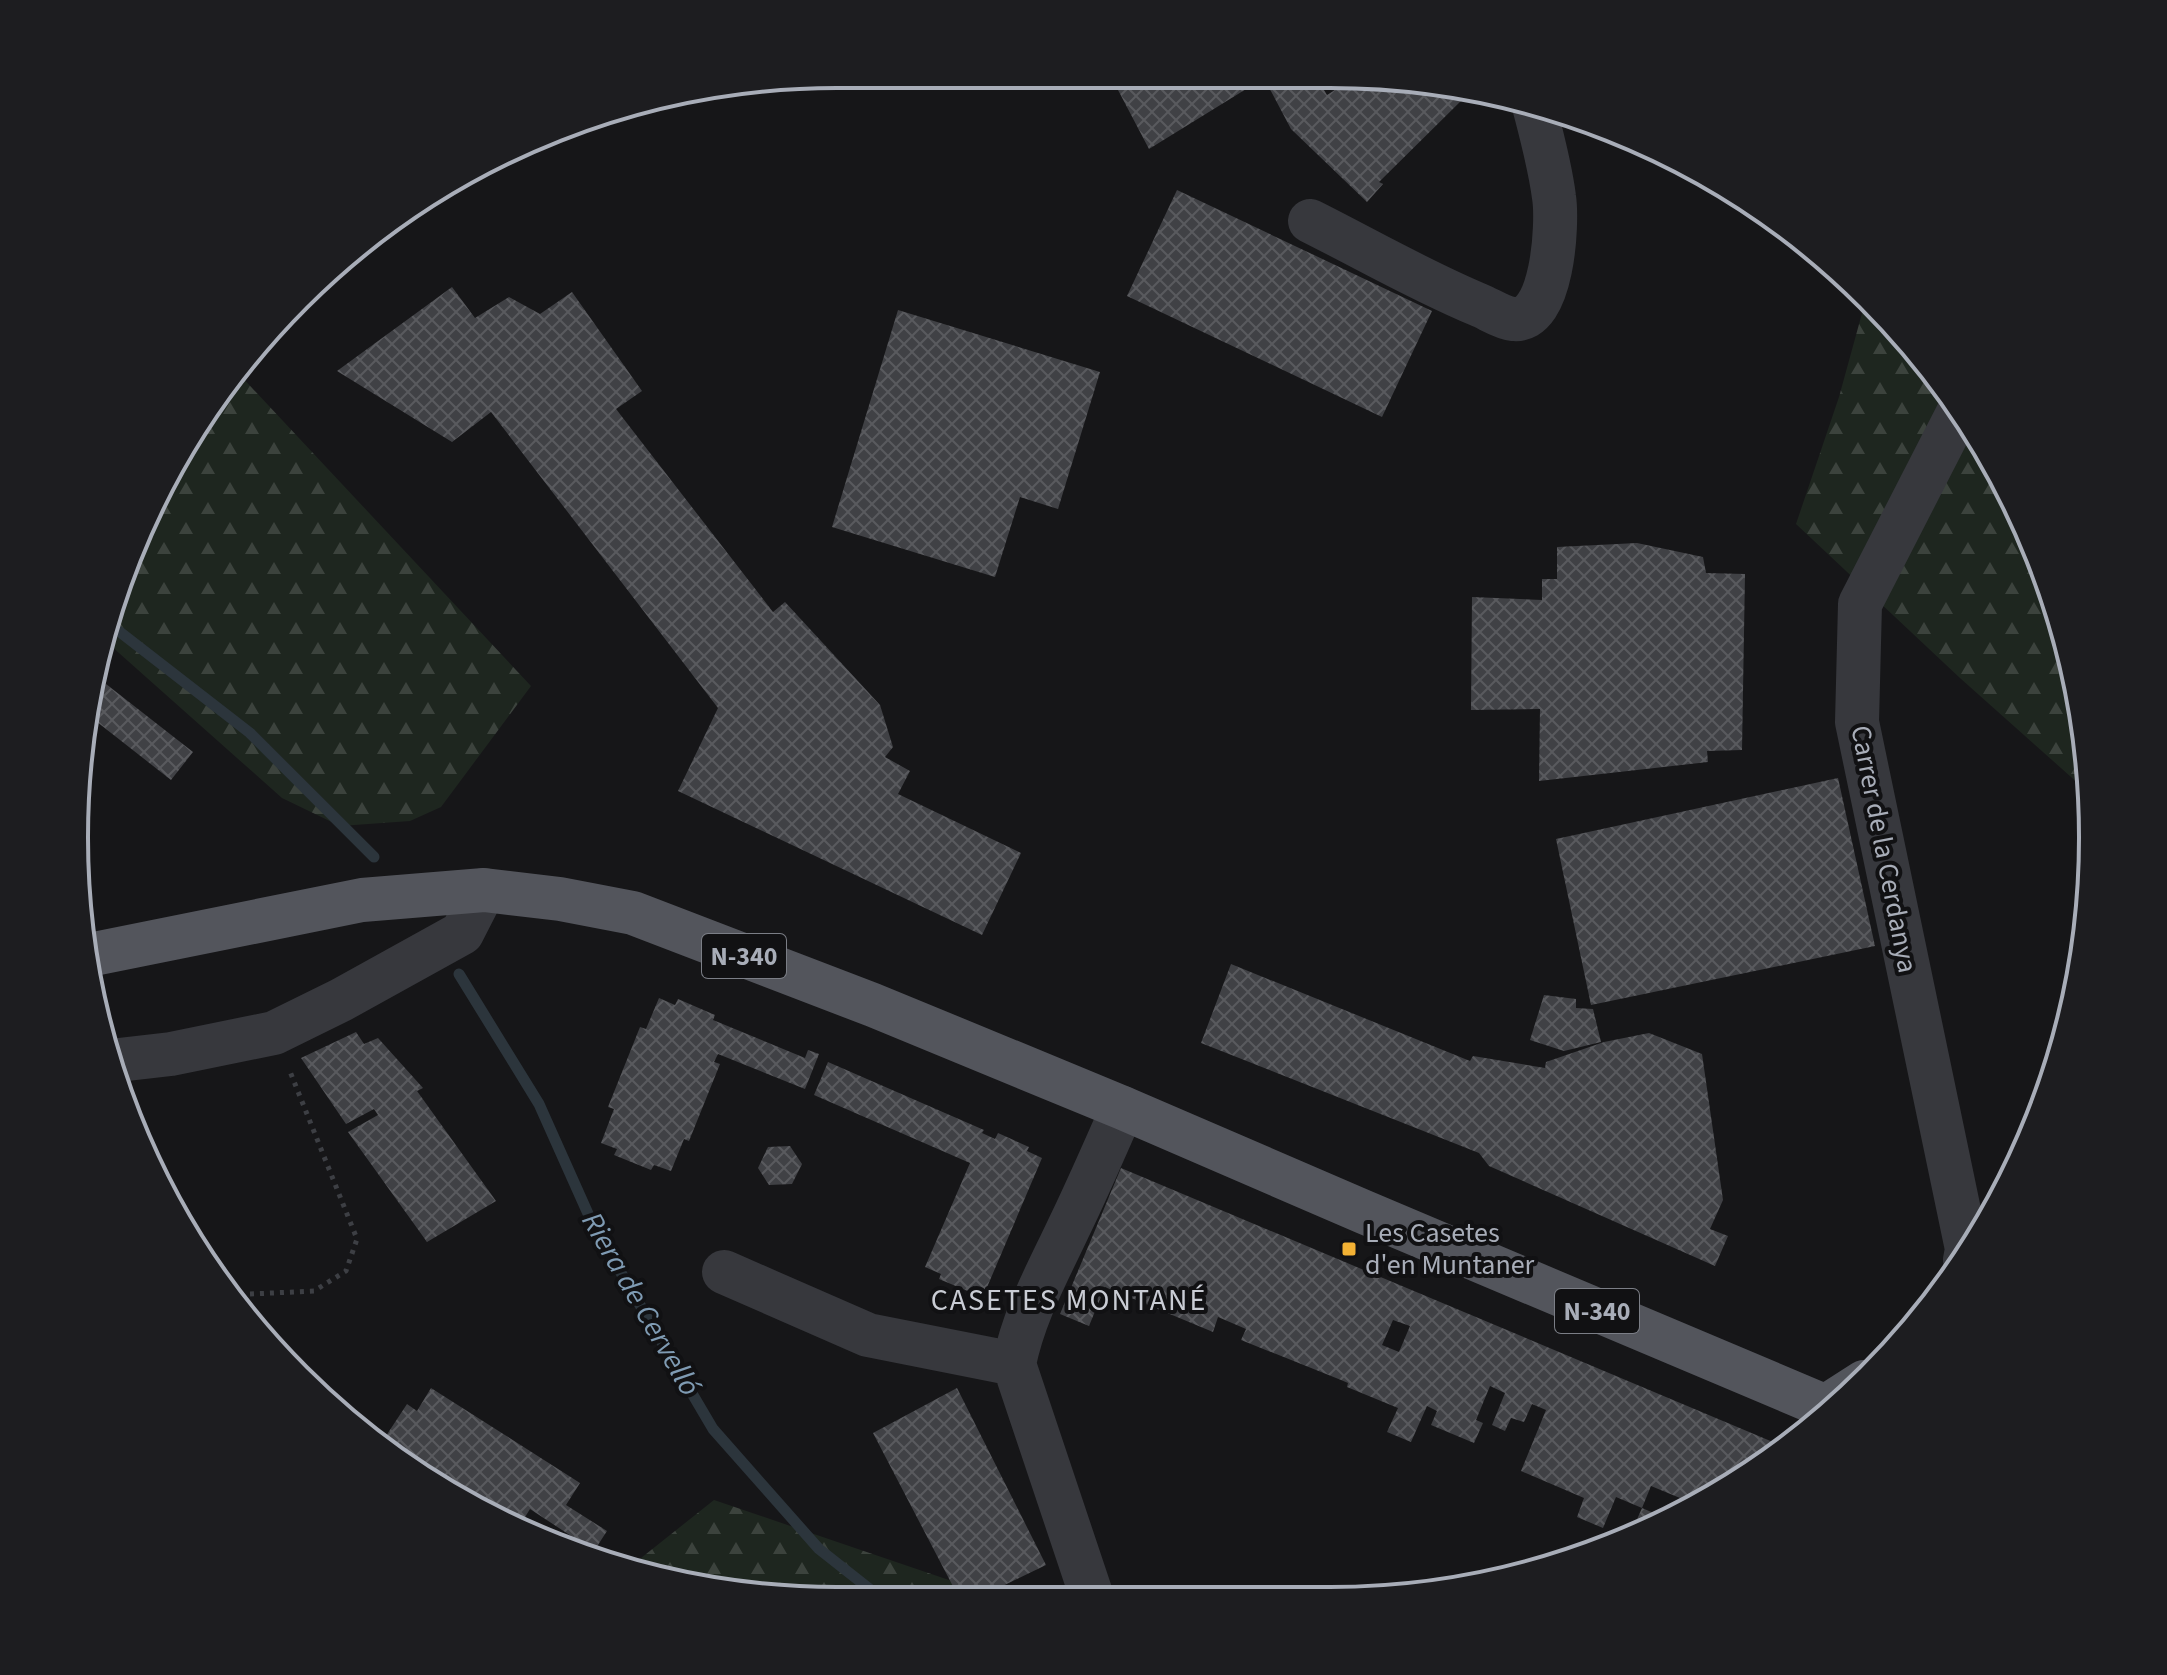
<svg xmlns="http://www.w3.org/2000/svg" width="2167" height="1675" font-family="'Source Sans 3',sans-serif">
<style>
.forest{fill:url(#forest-firs)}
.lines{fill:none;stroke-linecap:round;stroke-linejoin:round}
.stream{stroke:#2c353c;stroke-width:11}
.building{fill:url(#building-cross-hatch);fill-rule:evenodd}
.path{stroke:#3d3f44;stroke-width:5;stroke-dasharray:4 6;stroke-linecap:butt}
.minor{stroke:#37383d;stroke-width:44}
.major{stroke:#53555c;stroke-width:44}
.poi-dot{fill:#f2b134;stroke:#111113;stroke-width:3}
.labels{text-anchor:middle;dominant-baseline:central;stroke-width:8;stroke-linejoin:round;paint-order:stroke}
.shield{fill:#111113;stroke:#7b7e86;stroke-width:2}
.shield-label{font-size:26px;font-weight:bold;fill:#a8adb8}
.street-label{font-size:28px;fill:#a8adb8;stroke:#111113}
.poi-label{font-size:28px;fill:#a8adb8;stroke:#111113;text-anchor:start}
.neighbourhood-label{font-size:30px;letter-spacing:2px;fill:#c9ccd4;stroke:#111113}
.water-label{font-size:30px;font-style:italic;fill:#7f9bb3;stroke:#111113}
.rim{fill:none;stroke:#a8adb8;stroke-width:4}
</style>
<defs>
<pattern id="forest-firs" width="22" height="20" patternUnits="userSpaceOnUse" patternTransform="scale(2)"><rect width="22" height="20" fill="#1e261f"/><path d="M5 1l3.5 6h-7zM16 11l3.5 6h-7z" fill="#3c433d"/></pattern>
<pattern id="building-cross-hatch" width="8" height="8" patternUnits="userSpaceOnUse" patternTransform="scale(2)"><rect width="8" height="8" fill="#404145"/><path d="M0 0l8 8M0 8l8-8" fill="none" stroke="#595a5e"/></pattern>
</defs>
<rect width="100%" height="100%" fill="#161618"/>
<path class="forest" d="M1864,306L1965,414L2035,546L2078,689L2089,793L1960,678L1796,524L1839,397Z
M239,374L531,686L441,807L410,821L340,826L282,798L101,637L176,456Z
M714,1500L990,1594H737L631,1566Z"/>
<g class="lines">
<path class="stream" d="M107,622L250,733L374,857
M459,974L539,1104L594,1227L713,1429L819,1549L876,1594"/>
</g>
<path class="building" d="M1142,75H1298L1301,80L1309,75H1315L1327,95L1357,76H1379L1458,89L1466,96L1379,182L1383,184L1367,202L1291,129L1264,78L1149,149L1118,90Z
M1177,190L1432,311L1382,417L1127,296Z
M452,287L475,318L509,297L540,314L572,292L642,391L616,409L773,612L785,602L880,705L893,747L885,757L910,771L898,794L1021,853L982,935L678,791L718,708L491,412L452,442L337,371Z
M898,310L1100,372L1058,509L1020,497L995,577L832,527Z
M1637,543L1703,557L1706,573L1745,574L1742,750L1707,751L1708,762L1539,781L1540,709L1471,710L1472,597L1542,600V579H1557V547Z
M106,684L193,752L171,780L92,718L94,698Z
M1838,778L1875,946L1591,1005L1556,839Z
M1231,964L1470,1061L1473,1056L1545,1068L1546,1062L1604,1042L1649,1033L1702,1054L1723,1200L1710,1229L1728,1236L1715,1266L1489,1166L1479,1153L1201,1043Z
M1544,995L1576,999V1008L1593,1009L1601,1042L1564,1051L1530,1040Z
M659,998L675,1005L678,999L715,1015L713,1020L805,1058L808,1050L819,1054L805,1089L718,1054L714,1062L720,1064L689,1141L684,1139L671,1171L654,1165L651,1170L614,1155L617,1149L601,1143L614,1109L608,1107L640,1027L646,1029Z
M356,1032L364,1044L378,1038L423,1088L417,1091L496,1201L427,1242L348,1132L378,1115L374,1109L346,1124L301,1058Z
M828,1062L984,1130L982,1133L995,1139L998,1133L1029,1147L1027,1151L1042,1158L985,1292L973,1286L970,1292L939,1279L941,1274L925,1267L970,1163L814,1095Z
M790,1146L802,1164L792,1184L769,1185L758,1168L768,1147Z
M1121,1168L1540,1344L1785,1447L1753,1473L1675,1511L1680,1498L1651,1486L1642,1508L1616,1497L1603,1528L1577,1517L1584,1498L1521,1471L1546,1410L1532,1404L1524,1422L1511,1418L1505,1431L1492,1425L1505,1393L1490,1386L1476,1420L1483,1423L1474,1443L1431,1425L1437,1411L1427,1406L1411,1442L1387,1432L1398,1408L1347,1387L1348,1383L1341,1380L1241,1340L1246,1329L1218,1317L1213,1332L1105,1287L1089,1326L1060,1314ZM1393,1320L1410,1326L1399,1352L1382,1345Z
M431,1388L580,1483L566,1505L607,1531L594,1551L530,1509L522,1522L500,1519L435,1484L400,1461L380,1445L407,1404L417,1411Z
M957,1388L1046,1565L986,1594H957L873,1433Z
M1642,1508L1663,1517L1631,1533Z"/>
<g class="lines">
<path class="path" d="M2039,560L2033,566L2079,696
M230,1295L314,1291L346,1271L357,1239L289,1069"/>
<path class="minor" d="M1310,221C1366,249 1421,281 1479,305C1489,309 1502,318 1513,319C1553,324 1558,223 1554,197C1550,165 1541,133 1533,102
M1960,409L1860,604L1857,722L1967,1249L1965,1260
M110,1061L171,1054L274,1033L341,1000L462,933L484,890
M724,1272L868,1335L1014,1364
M1091,1594L1014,1364C1024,1314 1048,1272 1069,1227C1088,1188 1105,1148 1123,1108"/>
<path class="major" d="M89,955L362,900L484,890L560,899L633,913L873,1005L1123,1108L1364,1212L1831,1409
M1825,1407L1864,1382"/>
</g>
<rect class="poi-dot" x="1341" y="1241" width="16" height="16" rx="4"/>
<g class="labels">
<g class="shield">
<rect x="702" y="934" width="84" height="44" rx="6"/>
<rect x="1555" y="1289" width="84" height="44" rx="6"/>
</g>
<g class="shield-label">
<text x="744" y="956">N-340</text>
<text x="1597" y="1311">N-340</text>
</g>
<g class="street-label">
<text transform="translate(1884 849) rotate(79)">Carrer de la Cerdanya</text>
</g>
<g class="poi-label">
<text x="1365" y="1233">Les Casetes<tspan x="1365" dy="32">d'en Muntaner</tspan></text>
</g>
<g class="neighbourhood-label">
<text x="1069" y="1300">CASETES MONTANÉ</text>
</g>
<g class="water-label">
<text transform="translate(641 1304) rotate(60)">Riera de Cervelló</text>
</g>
</g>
<path d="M0 0H2167V1675H0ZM837 88H1330A749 749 0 0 1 2079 837V838A749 749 0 0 1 1330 1587H837A749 749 0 0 1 88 838V837A749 749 0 0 1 837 88Z" fill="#1d1d20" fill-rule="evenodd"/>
<path class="rim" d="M837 88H1330A749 749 0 0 1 2079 837V838A749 749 0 0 1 1330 1587H837A749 749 0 0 1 88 838V837A749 749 0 0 1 837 88Z"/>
</svg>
